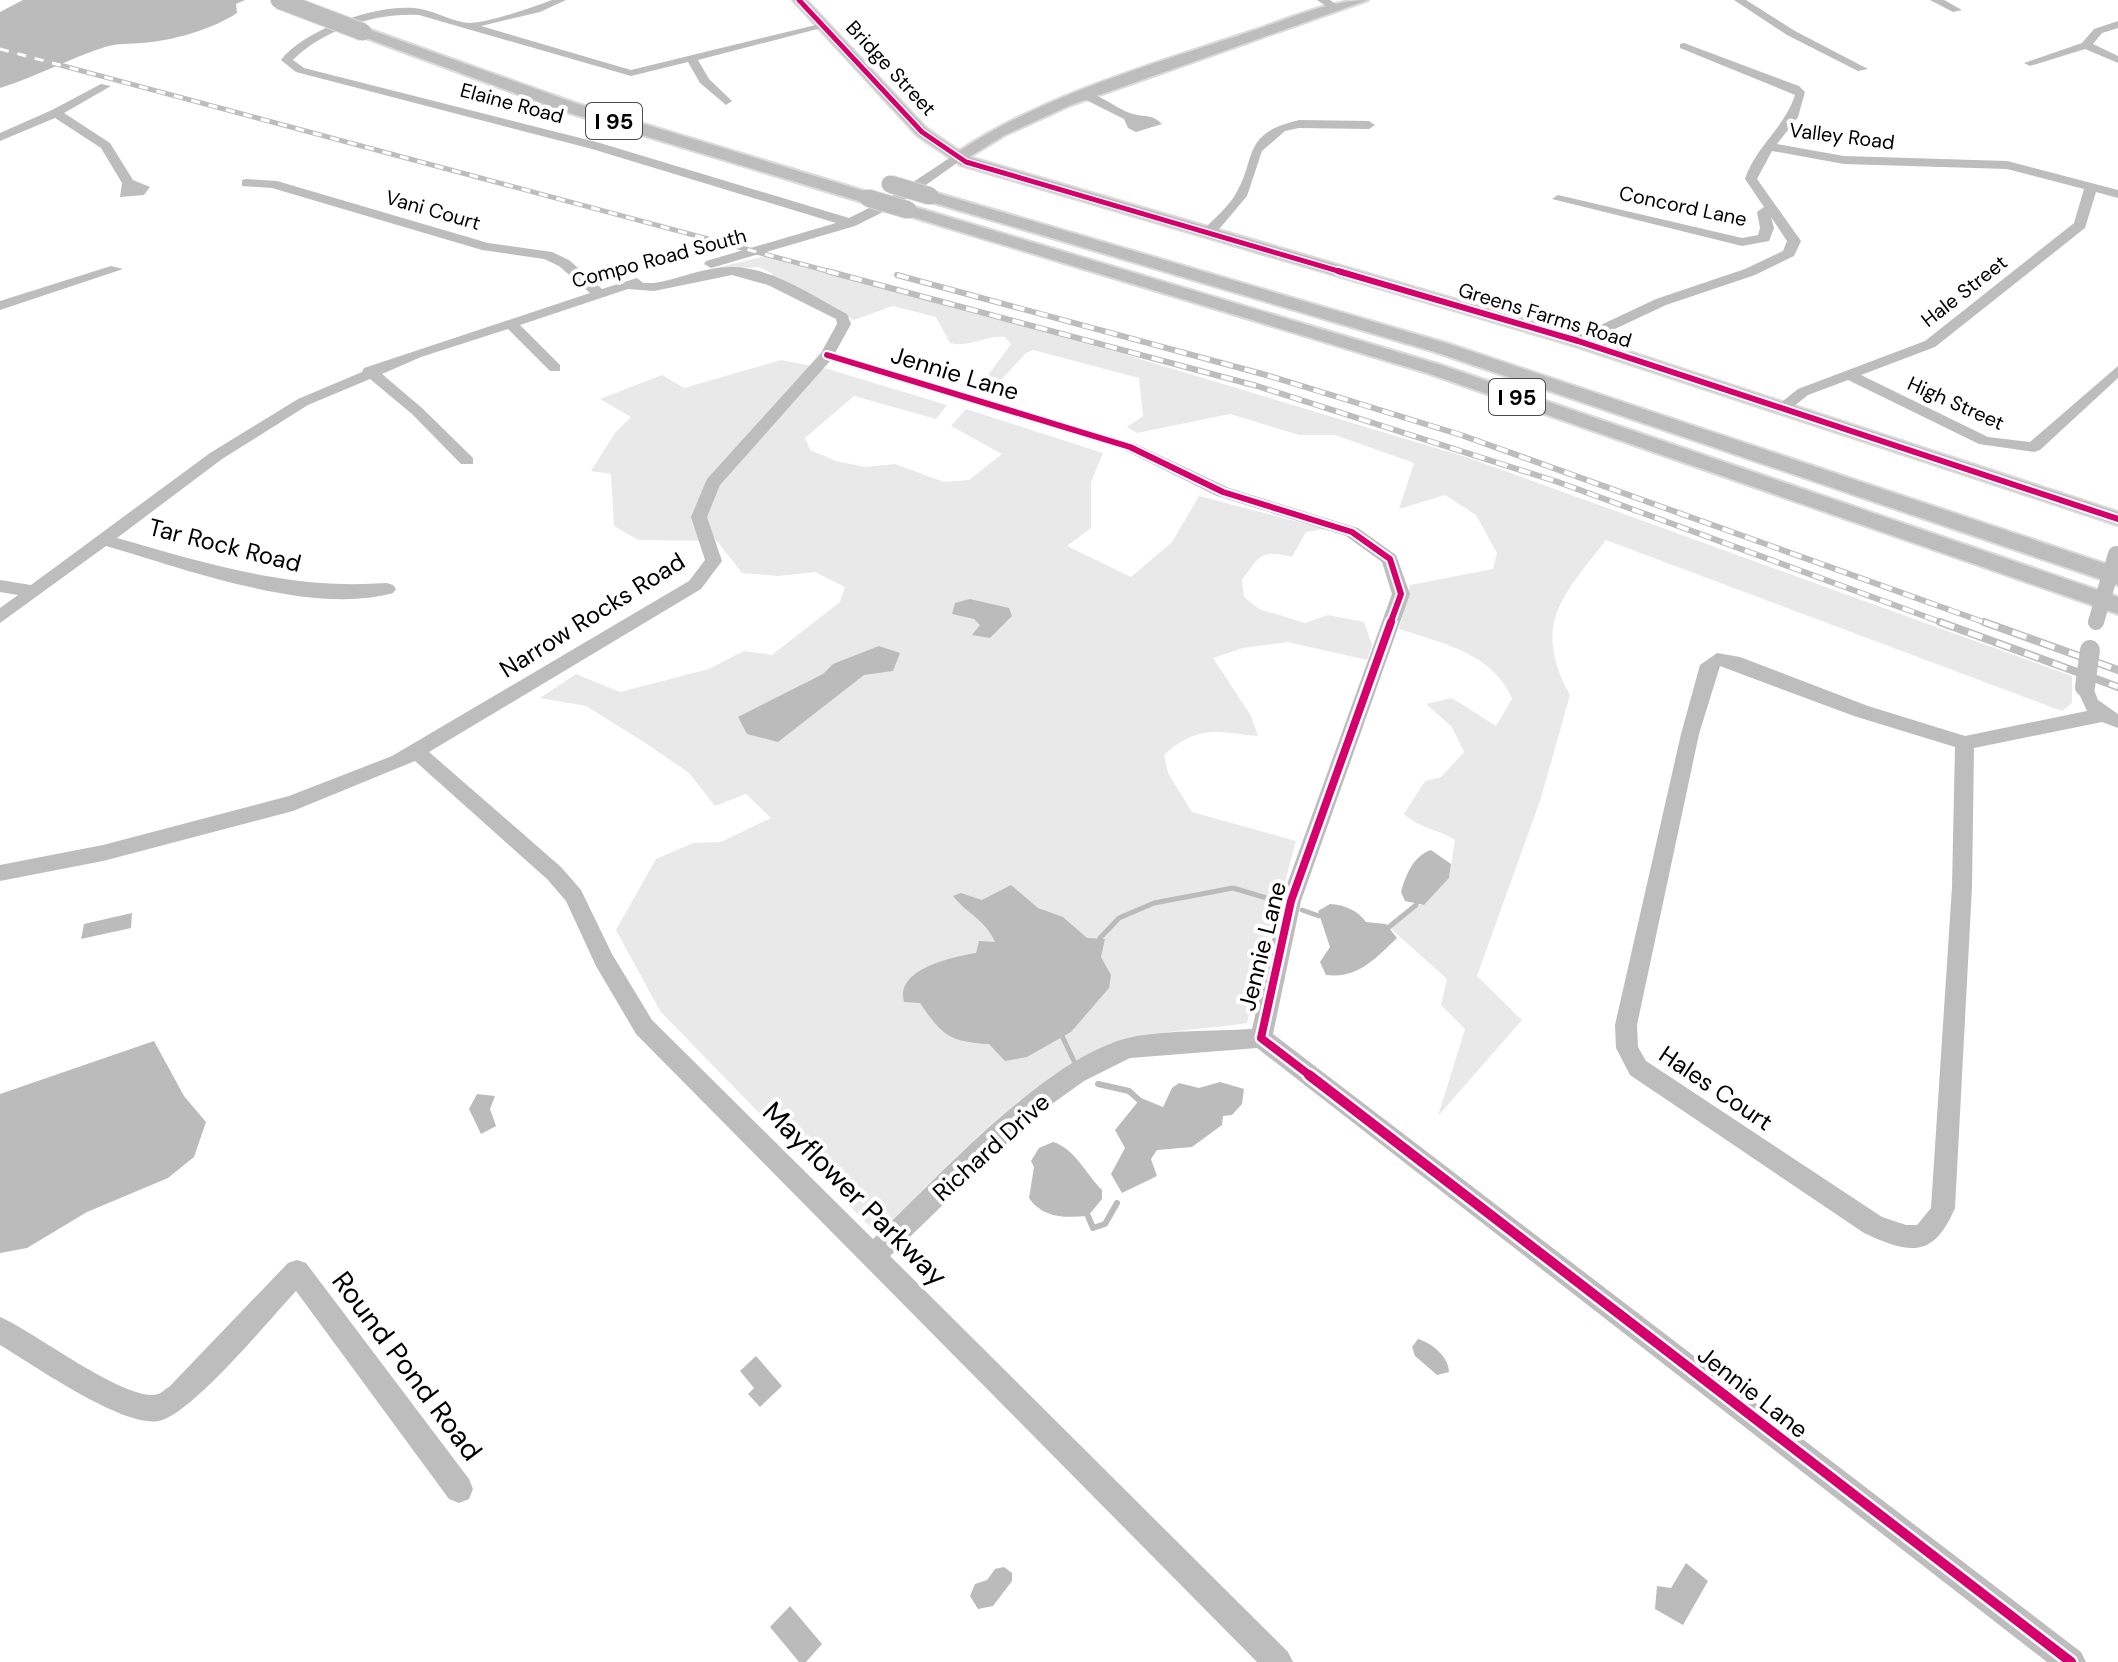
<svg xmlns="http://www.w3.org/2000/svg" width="2118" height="1662" font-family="'DM Sans',sans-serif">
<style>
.green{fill:#e9e9e9}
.water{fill:#bbb}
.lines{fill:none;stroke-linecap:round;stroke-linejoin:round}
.stream-far1{stroke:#bbb;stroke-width:5}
.stream{stroke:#bbb;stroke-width:6}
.major-casing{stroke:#dbdbdb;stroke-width:4}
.highway-casing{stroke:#dbdbdb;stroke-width:4}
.minor{fill:#bdbdbd;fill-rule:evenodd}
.major{fill:#bdbdbd;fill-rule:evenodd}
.highway{fill:#bdbdbd;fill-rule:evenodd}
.rail-far2-casing{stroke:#bdbdbd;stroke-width:5}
.rail-far1-casing{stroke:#bdbdbd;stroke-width:6}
.rail-casing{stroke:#bdbdbd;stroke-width:8}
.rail-far2{stroke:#fff;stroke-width:3;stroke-dasharray:9;stroke-linecap:butt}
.rail-far1{stroke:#fff;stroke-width:4;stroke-dasharray:12;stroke-linecap:butt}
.rail{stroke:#fff;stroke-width:5;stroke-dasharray:15;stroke-linecap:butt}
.highway-bridge-casing{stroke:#dbdbdb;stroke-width:19;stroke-linecap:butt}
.minor-bridge-far1{stroke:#bdbdbd;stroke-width:16}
.minor-bridge{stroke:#bdbdbd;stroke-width:20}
.highway-bridge{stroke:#bdbdbd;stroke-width:17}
.cycleway-far3-casing{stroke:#fff;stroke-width:8}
.cycleway-far2-casing{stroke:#fff;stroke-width:10}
.cycleway-far1-casing{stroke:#fff;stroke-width:13}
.cycleway-casing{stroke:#fff;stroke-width:15}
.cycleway-far3{stroke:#d6006c;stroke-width:5}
.cycleway-far2{stroke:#d6006c;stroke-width:6}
.cycleway-far1{stroke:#d6006c;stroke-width:8}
.cycleway{stroke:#d6006c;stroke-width:10}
.labels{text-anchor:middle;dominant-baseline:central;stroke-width:8;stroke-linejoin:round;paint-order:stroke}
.far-street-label{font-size:20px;fill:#000;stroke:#fff}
.shield{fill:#fff;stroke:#4c4c4c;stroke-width:2}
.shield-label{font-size:22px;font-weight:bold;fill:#000}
.street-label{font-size:24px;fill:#000;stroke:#fff}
.near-street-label{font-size:28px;fill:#000;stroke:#fff}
</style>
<rect width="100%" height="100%" fill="#fff"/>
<path class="green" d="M765,256L1120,353L1469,458L2072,676V703L2062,711L1606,540C1563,596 1531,624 1570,695L1541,798L1477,976L1522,1020L1438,1116L1465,1029L1441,1005L1447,979L1389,927L1416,905H1424L1449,878L1455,840C1438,829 1419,828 1404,814L1425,781L1441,777L1464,752L1452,727L1426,704L1452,698L1496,726L1512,699C1493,653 1442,643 1399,629L1410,585L1493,569L1497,553L1476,515L1445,495L1399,509L1414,463L1335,435H1299L1230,414L1137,433L1127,427L1143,416L1139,378L1033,350L1026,353L988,394L977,390L1011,344L1005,337C985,335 970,348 950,343L936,317L893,306L854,320L767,278L773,274L759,267L708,270Z
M781,360L828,369L947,405L936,419L854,396L805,438L810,450L836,461L865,467L895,464L944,482L969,480L1002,454L951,426L966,409L1103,453L1091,482V528L1067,546L1131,577L1172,542L1199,496L1325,529L1306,532L1292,557C1261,549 1260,555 1242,580L1244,597L1259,609L1305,623L1328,615L1364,622L1372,645L1367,660L1288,642L1243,648L1213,658L1251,716L1258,736C1215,732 1199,724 1164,755L1168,773L1192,812L1296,841L1247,1023C1211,1029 1152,1031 1120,1041C1032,1070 945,1171 877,1234L660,1011L616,930L656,859L693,843L721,842L771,818L746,794L715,806L689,773L647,744L586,706L540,698L576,674L620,692L709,669L744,651L772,655L840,602L845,587L815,572L778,576L742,573L717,541L638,540L614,526L611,474L591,471L615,433L631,417L600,399L662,375L684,388Z"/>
<path class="water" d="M23,0H245L236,4L237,13C213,29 172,41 142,43C129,44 119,43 105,47C70,58 36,77 0,88V12Z
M970,599L1009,608L1012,616L990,638L972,635L980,625L974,619L952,614L955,603Z
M879,646L900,653L893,671L864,675L778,742L747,734L738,717L823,674L833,664Z
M1431,850L1451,864L1449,878L1424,905L1405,901L1401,892C1406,875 1413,856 1431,850Z
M1011,885L1038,908L1063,917L1087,938L1105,939L1101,957L1111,975L1109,988L1071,1032L1027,1057L1005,1061L989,1044C949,1042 942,1035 920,1003L904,1002C895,969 952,957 976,953L979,941L995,942C986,920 967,914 953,896L961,893L982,900Z
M1330,904C1345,905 1357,910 1366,922L1386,924L1397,938C1376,958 1358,979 1326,975L1320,962L1330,947L1318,911Z
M132,913L131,928L81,939L84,924Z
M154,1041L184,1096L206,1122L194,1157L168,1178L87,1212L27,1248L0,1253V1094Z
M1220,1082L1244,1089L1242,1104L1232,1115L1223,1116L1222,1125L1192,1147L1157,1150L1151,1159L1157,1176L1122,1193L1111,1174L1125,1148L1115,1130L1141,1098L1163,1107L1172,1088L1179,1083L1199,1088Z
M477,1094L495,1096L490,1109L496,1126L481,1134L469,1109Z
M1053,1142C1074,1148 1086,1174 1102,1190V1199L1088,1216C1064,1218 1043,1218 1029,1198L1034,1167L1031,1161L1039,1148Z
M1418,1339C1432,1343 1449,1357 1449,1372L1437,1375L1415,1356L1412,1347Z
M756,1356L782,1386L760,1407L748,1394L754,1388L740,1371Z
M1686,1563L1708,1581L1683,1625L1655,1609L1657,1586L1671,1588Z
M1004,1567L1012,1573V1581L993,1606L978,1609L970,1596L975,1584L987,1580L995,1569Z
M790,1606L822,1644L806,1662H799L770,1627Z"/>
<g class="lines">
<path class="stream-far1" d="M1302,910L1319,916
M1389,927L1416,905
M1100,938L1119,918L1154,903L1233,888L1273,900
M1061,1034L1074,1061"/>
<path class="stream" d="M1098,1084L1129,1091L1139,1100
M1088,1216L1093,1228L1105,1224L1117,1203"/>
<defs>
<path id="major" d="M793,0H806L927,129L959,151C1046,94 1154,64 1252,31C1289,19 1329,0 1368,0L1071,105L1005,135L969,157L1584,337L2118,512V525L1572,345L961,165L917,135Z"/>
<path id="highway" d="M358,29H368L575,103L874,194L877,198L874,202H862L563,111L358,35Z
M930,191L1449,344L2118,568V585L1435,352L924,200L921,196Z
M908,205L1441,365L2118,597V614L1427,373L902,214L899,210Z"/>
</defs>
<use href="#major" class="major-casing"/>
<use href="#highway" class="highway-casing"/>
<path class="minor" d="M552,0H566L540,12L481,26L631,70L824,23L829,26L698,60L709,79L732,101L726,105L700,83L688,62L631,76L419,15C378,12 323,29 293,60L304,68L600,143L849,218L889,198L954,155L964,158L899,204L855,226L711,268L704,264L706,261L836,223L592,149L296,72L281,60C306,28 382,2 421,9C437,12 453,22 469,23C488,23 533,7 552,0Z
M1317,0H1330L1341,8L1332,10Z
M1734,0H1746L1795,31L1868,69L1858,71L1787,35Z
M1930,0H1944L1962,10L1953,12Z
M2118,21V28L2102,33L2093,44L2118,56V63L2085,49L2030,66L2024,63L2082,43L2094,29Z
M1684,43L1799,86L1805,92L1798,117L1777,144L1844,156L2007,161L2118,190V198L2096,192L2085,228L1935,347L1861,375L1988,437L2030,442L2118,366V378L2040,450L2034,452L1979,444L1848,380L1808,395L1788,411H1778V405L1798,389L1925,341L2074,223L2084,189L2007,169L1844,164L1772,151L1757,179L1801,241L1794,256L1755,275L1666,305L1583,344H1573V338L1656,299L1745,269L1783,251L1787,241L1771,217L1774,228L1769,241L1742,246L1552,199L1558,195L1742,238L1758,235L1760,228L1757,212L1764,207L1745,179C1755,147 1785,127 1795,95L1680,48V44Z
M101,84L111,86L64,113L110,143L133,180L150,187L144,195L120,197L122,183L101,148L55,118L0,141V133L52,110Z
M1080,93C1098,91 1115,109 1133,114C1145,117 1152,114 1162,124L1136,132L1128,128L1124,119L1080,97Z
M1299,120L1369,121L1375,125L1369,129L1299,128L1285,131L1262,151L1247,196L1215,234H1205V228C1215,218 1228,207 1235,195C1258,157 1240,134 1299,120Z
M246,179L277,181L488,243L552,252L569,260L602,289L637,278L643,283H654C680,279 706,266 733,267C773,268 813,296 847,314L851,324L835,353L1136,444L1229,488L1358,528L1396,555L1410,594L1301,901L1273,1034L2081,1652L2086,1662H2047L1257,1048L1130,1058L1084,1081L1035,1116L890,1256L1288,1652L1293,1662H1257L636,1034L596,966L566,901L547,879L415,761L293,811L103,861L0,881V865L103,845L289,796L392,756L689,581L705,560L691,517L707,479L821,353L837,324L836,319L768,285L732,275L654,291L628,289L520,325L560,365V371H550L508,329L421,357L382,374L422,408L473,458V464H461L412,414L370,379L308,405L222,459L117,538C207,564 292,590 387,583L393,585L396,589L393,593C312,616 185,569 106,546L0,623V608L18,595L0,592V580L31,585L210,453L298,399L362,372L364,368L590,293L559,266L544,259L482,250L272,188L242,186V180ZM830,361L1124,450L1217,496L1346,536L1382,562L1392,594L1281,901L1252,1029C1218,1031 1155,1030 1124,1039C1039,1064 938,1178 873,1239L652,1020L612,954L581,890L561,867L429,752L701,589L722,561L707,517L720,485Z
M111,266L123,269L0,310V301Z
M1717,653L1740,657L1868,706L1965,736L2087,711L2076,687L2085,680L2091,682L2098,700L2118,714V728L2102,722L1974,748L1972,887L1955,1208C1933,1259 1910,1254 1864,1233L1630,1075L1616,1048L1615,1025L1681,734L1700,665ZM1720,666L1854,716L1955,747L1952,887L1931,1208L1917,1225H1906L1882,1217L1646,1061L1638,1047L1637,1025L1699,734Z
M297,1260L306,1263L469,1479L473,1489L469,1499L459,1503L449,1499L296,1291C270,1319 191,1415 159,1421C123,1428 32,1364 0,1345V1317C32,1330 128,1404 158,1394C162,1393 165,1389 169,1387L288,1263Z"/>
<use href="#major" class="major"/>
<use href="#highway" class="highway"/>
<defs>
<path id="rail-far2" d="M0,49L835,273"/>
<path id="rail-far1" d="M827,271L1257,386L1558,482L1946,624
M897,275L1266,375L1461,435L1989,624"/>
<path id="rail" d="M1940,622L2118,687
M1984,622L2118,670"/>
</defs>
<use href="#rail-far2" class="rail-far2-casing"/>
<use href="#rail-far1" class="rail-far1-casing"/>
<use href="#rail" class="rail-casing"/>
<use href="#rail-far2" class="rail-far2"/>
<use href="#rail-far1" class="rail-far1"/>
<use href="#rail" class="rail"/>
<defs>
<path id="highway-bridge" d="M279,0L363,32
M890,184L930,196
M868,198L908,210"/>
</defs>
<use href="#highway-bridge" class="highway-bridge-casing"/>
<path class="minor-bridge-far1" d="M2096,622L2116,554"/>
<path class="minor-bridge" d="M2085,687L2090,650"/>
<use href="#highway-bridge" class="highway-bridge"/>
<defs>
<path id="cycleway-far3" d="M799,0L922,132L966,162L1345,273"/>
<path id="cycleway-far2" d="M1338,271L1578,341L2118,519
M827,355L1130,447L1223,492L1352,532L1390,559L1401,594L1390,624"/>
<path id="cycleway-far1" d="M1312,1077L1261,1038L1291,901L1391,622"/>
<path id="cycleway" d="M1309,1075L2071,1662"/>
</defs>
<use href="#cycleway-far3" class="cycleway-far3-casing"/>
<use href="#cycleway-far2" class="cycleway-far2-casing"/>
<use href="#cycleway-far1" class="cycleway-far1-casing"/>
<use href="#cycleway" class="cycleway-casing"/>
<use href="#cycleway-far3" class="cycleway-far3"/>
<use href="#cycleway-far2" class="cycleway-far2"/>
<use href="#cycleway-far1" class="cycleway-far1"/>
<use href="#cycleway" class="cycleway"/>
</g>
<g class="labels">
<g class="far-street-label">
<text transform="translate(891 68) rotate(47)">Bridge Street</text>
<text transform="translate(512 103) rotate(15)">Elaine Road</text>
<text transform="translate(1842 136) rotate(7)">Valley Road</text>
<text transform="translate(1683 206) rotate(12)">Concord Lane</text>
<text transform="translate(433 210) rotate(16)">Vani Court</text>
<text transform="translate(659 258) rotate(-15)">Compo Road South</text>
<text transform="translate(1964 291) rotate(-38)">Hale Street</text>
<text transform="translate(1545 315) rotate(17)">Greens Farms Road</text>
<text transform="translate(1956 403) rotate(24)">High Street</text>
</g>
<g class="shield">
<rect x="586" y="103" width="56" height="36" rx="6"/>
<rect x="1489" y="379" width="56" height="36" rx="6"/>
</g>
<g class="shield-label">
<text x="614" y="121">I 95</text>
<text x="1517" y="397">I 95</text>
</g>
<g class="street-label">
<text transform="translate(955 373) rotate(17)">Jennie Lane</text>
<text transform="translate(225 545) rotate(14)">Tar Rock Road</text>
<text transform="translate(592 615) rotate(-32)">Narrow Rocks Road</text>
<text transform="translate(1262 946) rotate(-76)">Jennie Lane</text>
<text transform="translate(1716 1088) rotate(34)">Hales Court</text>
<text transform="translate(991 1147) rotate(-42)">Richard Drive</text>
<text transform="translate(1753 1392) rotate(38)">Jennie Lane</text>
</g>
<g class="near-street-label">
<text transform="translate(855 1194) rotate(45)">Mayflower Parkway</text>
<text transform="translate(407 1366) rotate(53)">Round Pond Road</text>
</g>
</g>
</svg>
